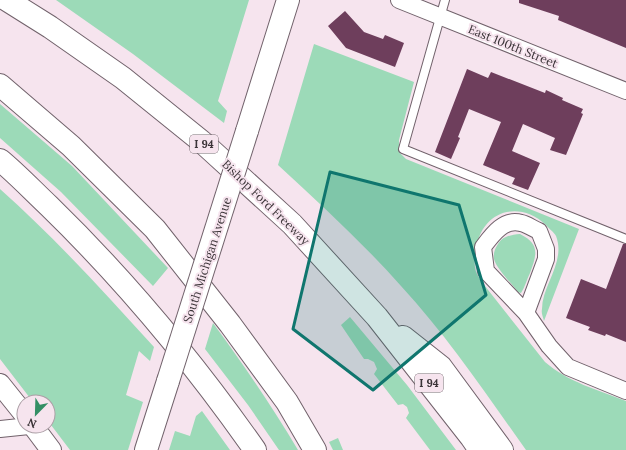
<svg xmlns="http://www.w3.org/2000/svg" width="626" height="450" font-family="Lora,serif">
<style>
.green{fill:#9cdab8}
.building{fill:#6e3e5c}
.lines{fill:none;stroke-linecap:round;stroke-linejoin:round}
.service-casing{stroke:#71626b;stroke-width:10}
.minor-casing{stroke:#71626b;stroke-width:18}
.tertiary-casing{stroke:#71626b;stroke-width:22}
.secondary-casing{stroke:#71626b;stroke-width:24}
.motorway-casing{stroke:#71626b;stroke-width:24}
.service{stroke:#fff;stroke-width:8}
.minor{stroke:#fff;stroke-width:16}
.tertiary{stroke:#fff;stroke-width:20}
.secondary{stroke:#fff;stroke-width:22}
.motorway{stroke:#fff;stroke-width:22}
.secondary-bridge-casing{stroke:#71626b;stroke-width:24;stroke-linecap:butt}
.secondary-bridge{stroke:#fff;stroke-width:22}
.marked{fill:#0f766e;fill-opacity:0.2;stroke:#0f766e;stroke-width:3;stroke-linejoin:round}
.labels{text-anchor:middle;dominant-baseline:central;stroke-width:4;stroke-linejoin:round;paint-order:stroke}
.shield{fill:#f6e4ee;stroke:#73696f;stroke-width:1}
.shield-label{font-size:11px;font-weight:bold;fill:#3b3438}
.street-label{font-size:12px;fill:#3b3438;stroke:#f6e4ee}
</style>
<rect width="100%" height="100%" fill="#f6e4ee"/>
<path class="green" d="M56,0H249L218,101L227,111L224,123L133,54Z
M314,44L414,82L399,140V152L406,159L579,229L544,321C543,317 541,313 542,309C542,285 566,262 556,236C554,232 549,229 546,225C517,198 479,213 476,252C475,257 474,263 475,267C475,272 479,277 481,281L545,362C568,382 598,390 626,401V450H526C486,394 448,337 401,286C363,243 320,204 278,165Z
M0,104L72,166L168,268L153,286L61,192L0,138Z
M0,189C55,238 104,292 154,347L150,361L139,351L126,395L143,402L128,450H70L48,421V402H33L0,359Z
M520,234C540,244 537,254 530,273C527,279 525,287 521,293L518,292C512,284 496,268 494,259C493,254 495,248 498,244C503,236 511,235 520,234Z
M350,317L407,385L456,450H430L406,418L409,413L407,407L403,404L398,405L374,374L377,369L374,362L368,359H364L341,325Z
M213,323C243,364 272,406 298,450H279L248,405L205,349Z
M202,411L230,450H169L175,431L190,436L196,416Z
M338,438L343,450H333L329,442Z"/>
<path class="building" d="M519,0H626V48L558,20L559,16L519,3Z
M345,11L364,32L383,39L385,35L404,43L395,67L346,48L328,26Z
M467,69L488,78L491,72L545,93L546,90L563,98L562,100L583,109L581,113L583,114L566,155L550,150L555,138L523,124L512,151L540,163L528,190L512,184L515,178L483,165L501,122L469,109L458,137L460,138L451,159L435,152Z
M623,244H626V342L606,334L605,336L588,330L590,327L566,318L581,279L606,289Z"/>
<g class="lines">
<defs>
<path id="service" d="M445,0L403,149L626,239"/>
<path id="minor" d="M399,0L626,91
M526,313L546,259V249L539,231C533,229 527,224 521,223C504,218 492,235 483,247L486,271L526,313L549,346L568,367L626,391
M0,429L29,426"/>
<path id="tertiary" d="M0,384L24,414
M33,426L51,450"/>
<path id="secondary" d="M247,131L288,0
M146,450L168,381"/>
<path id="motorway" d="M7,0L50,27L123,78L201,141L292,224L377,317L471,437L480,450
M0,85L71,146L155,229L230,324L287,402L315,450
M0,160C17,174 33,191 49,206C125,280 194,363 255,450
M403,337L441,367L502,450"/>
</defs>
<use href="#service" class="service-casing"/>
<use href="#minor" class="minor-casing"/>
<use href="#tertiary" class="tertiary-casing"/>
<use href="#secondary" class="secondary-casing"/>
<use href="#motorway" class="motorway-casing"/>
<use href="#service" class="service"/>
<use href="#minor" class="minor"/>
<use href="#tertiary" class="tertiary"/>
<use href="#secondary" class="secondary"/>
<use href="#motorway" class="motorway"/>
<defs>
<path id="secondary-bridge" d="M168,381L247,131"/>
</defs>
<use href="#secondary-bridge" class="secondary-bridge-casing"/>
<use href="#secondary-bridge" class="secondary-bridge"/>
</g>
<path class="marked" d="M330,172L459,205L486,295L373,390L293,329Z"/>
<g class="labels">
<g class="shield">
<rect x="190" y="135" width="28" height="18" rx="3"/>
<rect x="415" y="374" width="28" height="18" rx="3"/>
</g>
<g class="shield-label">
<text x="204" y="144">I 94</text>
<text x="429" y="383">I 94</text>
</g>
<g class="street-label">
<text transform="translate(513 46) rotate(22)">East 100th Street</text>
<text transform="translate(266 202) rotate(44)">Bishop Ford Freeway</text>
<text transform="translate(207 260) rotate(-72)">South Michigan Avenue</text>
</g>
</g>
<g transform="translate(36 414) rotate(203)"><circle r="19" fill="#f6e4ee" stroke="#ab9ea5"/>
<path d="M0-3L7 15L0 10L-7 15Z" fill="#348f65"/>
<text y="-6" font-size="11" font-weight="bold" text-anchor="middle" fill="#3b3438">N</text>
</g>
</svg>
